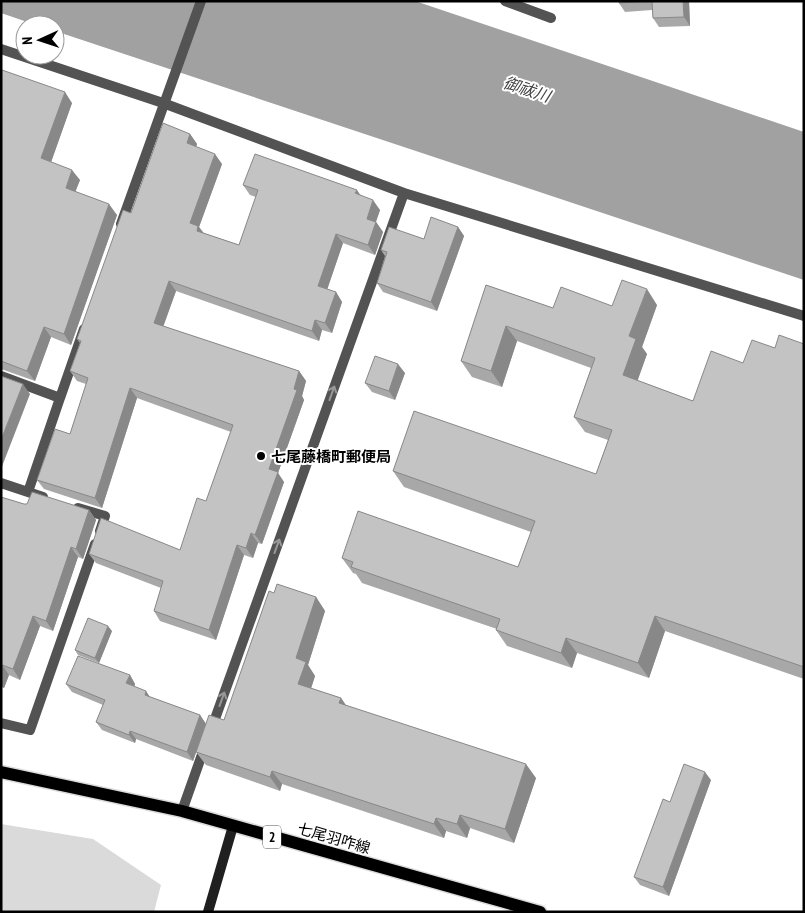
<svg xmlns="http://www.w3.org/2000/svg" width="805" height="913" font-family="'PT Sans Narrow','Noto Sans JP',sans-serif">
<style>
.green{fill:#dadada}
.water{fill:#a1a1a1;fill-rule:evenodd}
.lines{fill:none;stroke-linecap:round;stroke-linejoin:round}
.river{stroke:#a1a1a1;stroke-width:52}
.primary-casing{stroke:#dbdbdb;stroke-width:15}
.street{stroke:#535353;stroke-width:10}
.secondary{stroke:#202020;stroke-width:10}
.primary{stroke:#000;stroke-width:12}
.wall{fill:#a8a8a8}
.shaded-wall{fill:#888}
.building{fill:#c3c3c3;stroke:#888}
.oneway{stroke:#989898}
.poi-dot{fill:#000;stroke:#fff;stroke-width:2}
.labels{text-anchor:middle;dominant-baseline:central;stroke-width:4;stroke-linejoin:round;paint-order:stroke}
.shield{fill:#fff;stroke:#4c4c4c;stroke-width:1}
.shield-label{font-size:14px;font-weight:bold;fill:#000}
.poi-label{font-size:15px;font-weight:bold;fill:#000;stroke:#fff;text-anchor:start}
.street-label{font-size:15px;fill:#000;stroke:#fff}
.water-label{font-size:16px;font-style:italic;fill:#424242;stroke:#fff}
</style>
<rect width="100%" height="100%" fill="#fff"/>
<path class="green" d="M1,824L93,839L161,885L154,912H1Z"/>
<path class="water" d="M1,1H415L804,132V280L55,31V25H36L1,13ZM622,114L661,119L744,139L763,156L764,162L747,167L701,154L670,151L636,141L595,123V116Z"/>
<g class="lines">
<path class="river" d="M537,93L804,181"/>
<defs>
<path id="primary" d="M1,772L182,811L540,912"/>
</defs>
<use href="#primary" class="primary-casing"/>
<path class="street" d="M505,1L551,18
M1,49L163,103L404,193L804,316
M121,224L201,1
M1,376L60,398L28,492
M60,398L84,329
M1,483L43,497
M78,508L105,516L100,531
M1,723L30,730L95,544
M211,730L404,193
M182,811L205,746"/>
<path class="secondary" d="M208,912L233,826"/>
<use href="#primary" class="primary"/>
</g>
<path class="wall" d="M619,1H689L690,26L659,27L653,18L652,10L625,12L619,3Z
M1,72L72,103L51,162L80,180L75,191L117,215L71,345L51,337L35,381L1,369Z
M190,134L197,144L196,147L222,164L199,227L204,233L239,245L256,197L250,195L243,185L361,195L380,210L376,222L383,232L375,255L343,243L327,289L336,292L342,302L332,333L322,330L319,341L176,291L163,326L299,371L306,381L302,396L304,400L278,473L284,482L262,544L258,543L253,558L244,555L216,640L160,621L154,611L161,588L96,563L89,554L180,550L206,501L231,432L137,398L102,508L44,489L37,480L70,434L86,384L77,381L70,371L80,343L77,339L131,213Z
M458,227L464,236L437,311L383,292L377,283L385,256L381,250L424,239Z
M486,285L553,308L657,305L642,347L647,354L637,380L693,401L743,363L775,348L804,344V679L665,631L649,678L577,653L572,668L507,646L496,630L497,629L362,583L356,574L353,573L342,558L518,567L531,532L404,487L393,471L596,474L608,440L585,432L574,417L591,368L517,341L502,387L472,377L461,361Z
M405,373L395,400L372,392L365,383Z
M1,497L24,504L89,510L96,520L83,559L78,557L53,631L40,626L20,680L9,675L4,688L1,687Z
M274,593L316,597L325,611L308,665L315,676L311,688L341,698L346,705L536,778L514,843L470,828L467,838L446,831L444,838L282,784L280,791L206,765L196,752L224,720Z
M112,631L99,663L78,655L75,650Z
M130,675L135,684L134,687L150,697L200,715L206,724L193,761L136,739L135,743L102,730L96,722L103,705L72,692L66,684Z
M711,780L669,896L640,885L634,877L670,802Z"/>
<path class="shaded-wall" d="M683,1H689L690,26L684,17Z
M65,92L72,103L49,168L41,158Z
M190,134L197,144L194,153L187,143Z
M215,154L222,164L199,227L205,236L197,233L190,223Z
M72,170L80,180L73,198L66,188Z
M357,190L363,199L355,193Z
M373,200L380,210L374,227L376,222L383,232L375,255L368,245L367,219Z
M109,204L117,215L71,345L64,334Z
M458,227L464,236L437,311L431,302Z
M336,234L343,243L325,296L318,286Z
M169,281L176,291L161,333L154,323Z
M647,289L657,305L642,347L647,354L634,391L623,375L629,336Z
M336,292L342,302L332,333L325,323Z
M315,320L322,330L319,341L312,331Z
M506,326L517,341L502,387L491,371Z
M44,327L51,337L35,381L27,371Z
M398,364L405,373L395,400L389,391Z
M299,371L306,381L302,396L304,400L278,473L284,482L262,544L255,535L269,469Z
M23,384L30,394L1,469V440Z
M130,388L137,398L102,508L95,498Z
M89,510L96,520L83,559L76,549Z
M251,533L258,543L253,558L246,548Z
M237,545L244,555L216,640L209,630Z
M71,547L78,557L53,631L46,621Z
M316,597L325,611L308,665L315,676L308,698L298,684L296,658Z
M33,616L40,626L20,680L13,669Z
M655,616L665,631L649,678L638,663Z
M108,626L112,631L99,663L95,658Z
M566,638L577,653L572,668L561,653Z
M2,665L9,675L4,688L1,684Z
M130,675L135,684L132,692L126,683Z
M146,691L152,700L145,695Z
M341,698L350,712L339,703Z
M200,715L206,724L193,761L187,752Z
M130,731L136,739L135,743L129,735Z
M526,764L536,778L514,843L505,829Z
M272,771L282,784L280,791L270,777Z
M705,772L711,780L669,896L663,887Z
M460,815L470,828L467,838L457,824Z
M436,818L446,831L444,838L434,824Z"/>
<path class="building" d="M619,1H652L619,3Z
M652,1H683L684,17L653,18Z
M2,70L65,92L41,158L72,170L66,188L109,204L64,334L44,327L27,371L1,361V72Z
M163,123L190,134L187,143L215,154L190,223L198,226L197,231L239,245L258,190L243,185L255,154L357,190L355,193L373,200L367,219L376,222L368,245L336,234L318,286L336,292L325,323L315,320L312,331L169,281L154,323L299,371L294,389L297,390L269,469L278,472L255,535L251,533L246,548L237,545L209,630L154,611L163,581L89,554L101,518L180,550L197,498L206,501L233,425L130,388L95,498L37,480L55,429L70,434L88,378L70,371L81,341L77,339L123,210L131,213Z
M431,217L458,227L431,302L377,283L387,252L381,250L389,227L424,239Z
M622,280L647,289L629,336L636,339L623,375L693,401L711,351L743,363L752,340L775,348L779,335L804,344V667L655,616L638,663L566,638L561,653L496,630L500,619L351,567L353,562L342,558L358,511L518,567L535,521L393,471L414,411L596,474L612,430L574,417L595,358L506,326L491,371L461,361L486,285L553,308L561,287L612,306Z
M375,356L398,364L389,391L365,383Z
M1,376L23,384L1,440Z
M32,492L89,510L76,549L71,547L46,621L33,616L13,669L2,665L1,667V497L24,504H27Z
M277,584L316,597L296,658L306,662L298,684L341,698L339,703L526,764L505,829L460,815L457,824L436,818L434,824L272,771L270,777L196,752L209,715L224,720L269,591L274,593Z
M88,618L108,626L95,658L75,650Z
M78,656L130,675L126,683L146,691L145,695L200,715L187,752L130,731L129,735L96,722L105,700L66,684Z
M684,764L705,772L663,887L634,877L663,799L670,802Z"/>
<defs><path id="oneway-shaft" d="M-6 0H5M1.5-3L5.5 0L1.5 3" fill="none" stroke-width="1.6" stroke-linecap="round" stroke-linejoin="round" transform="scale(1.25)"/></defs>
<g class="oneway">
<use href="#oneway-shaft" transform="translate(332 393) rotate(-70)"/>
<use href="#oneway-shaft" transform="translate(277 546) rotate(-70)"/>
<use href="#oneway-shaft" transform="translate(222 699) rotate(-70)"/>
</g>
<circle class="poi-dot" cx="261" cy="456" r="5"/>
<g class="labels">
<rect class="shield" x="263" y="825.5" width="18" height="23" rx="4"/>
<g class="shield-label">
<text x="272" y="837">2</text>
</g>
<g class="poi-label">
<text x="271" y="456">七尾藤橋町郵便局</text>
</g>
<g class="street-label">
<text transform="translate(334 838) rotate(16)">七尾羽咋線</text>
</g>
<g class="water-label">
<text transform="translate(527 89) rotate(18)">御祓川</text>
</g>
</g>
<rect width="805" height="913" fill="none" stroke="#000000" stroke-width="5"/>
<g transform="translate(40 40) rotate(267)"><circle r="24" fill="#ffffff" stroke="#999999"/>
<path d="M0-4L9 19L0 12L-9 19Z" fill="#000000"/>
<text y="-8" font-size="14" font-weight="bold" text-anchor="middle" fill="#000000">N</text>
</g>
</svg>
